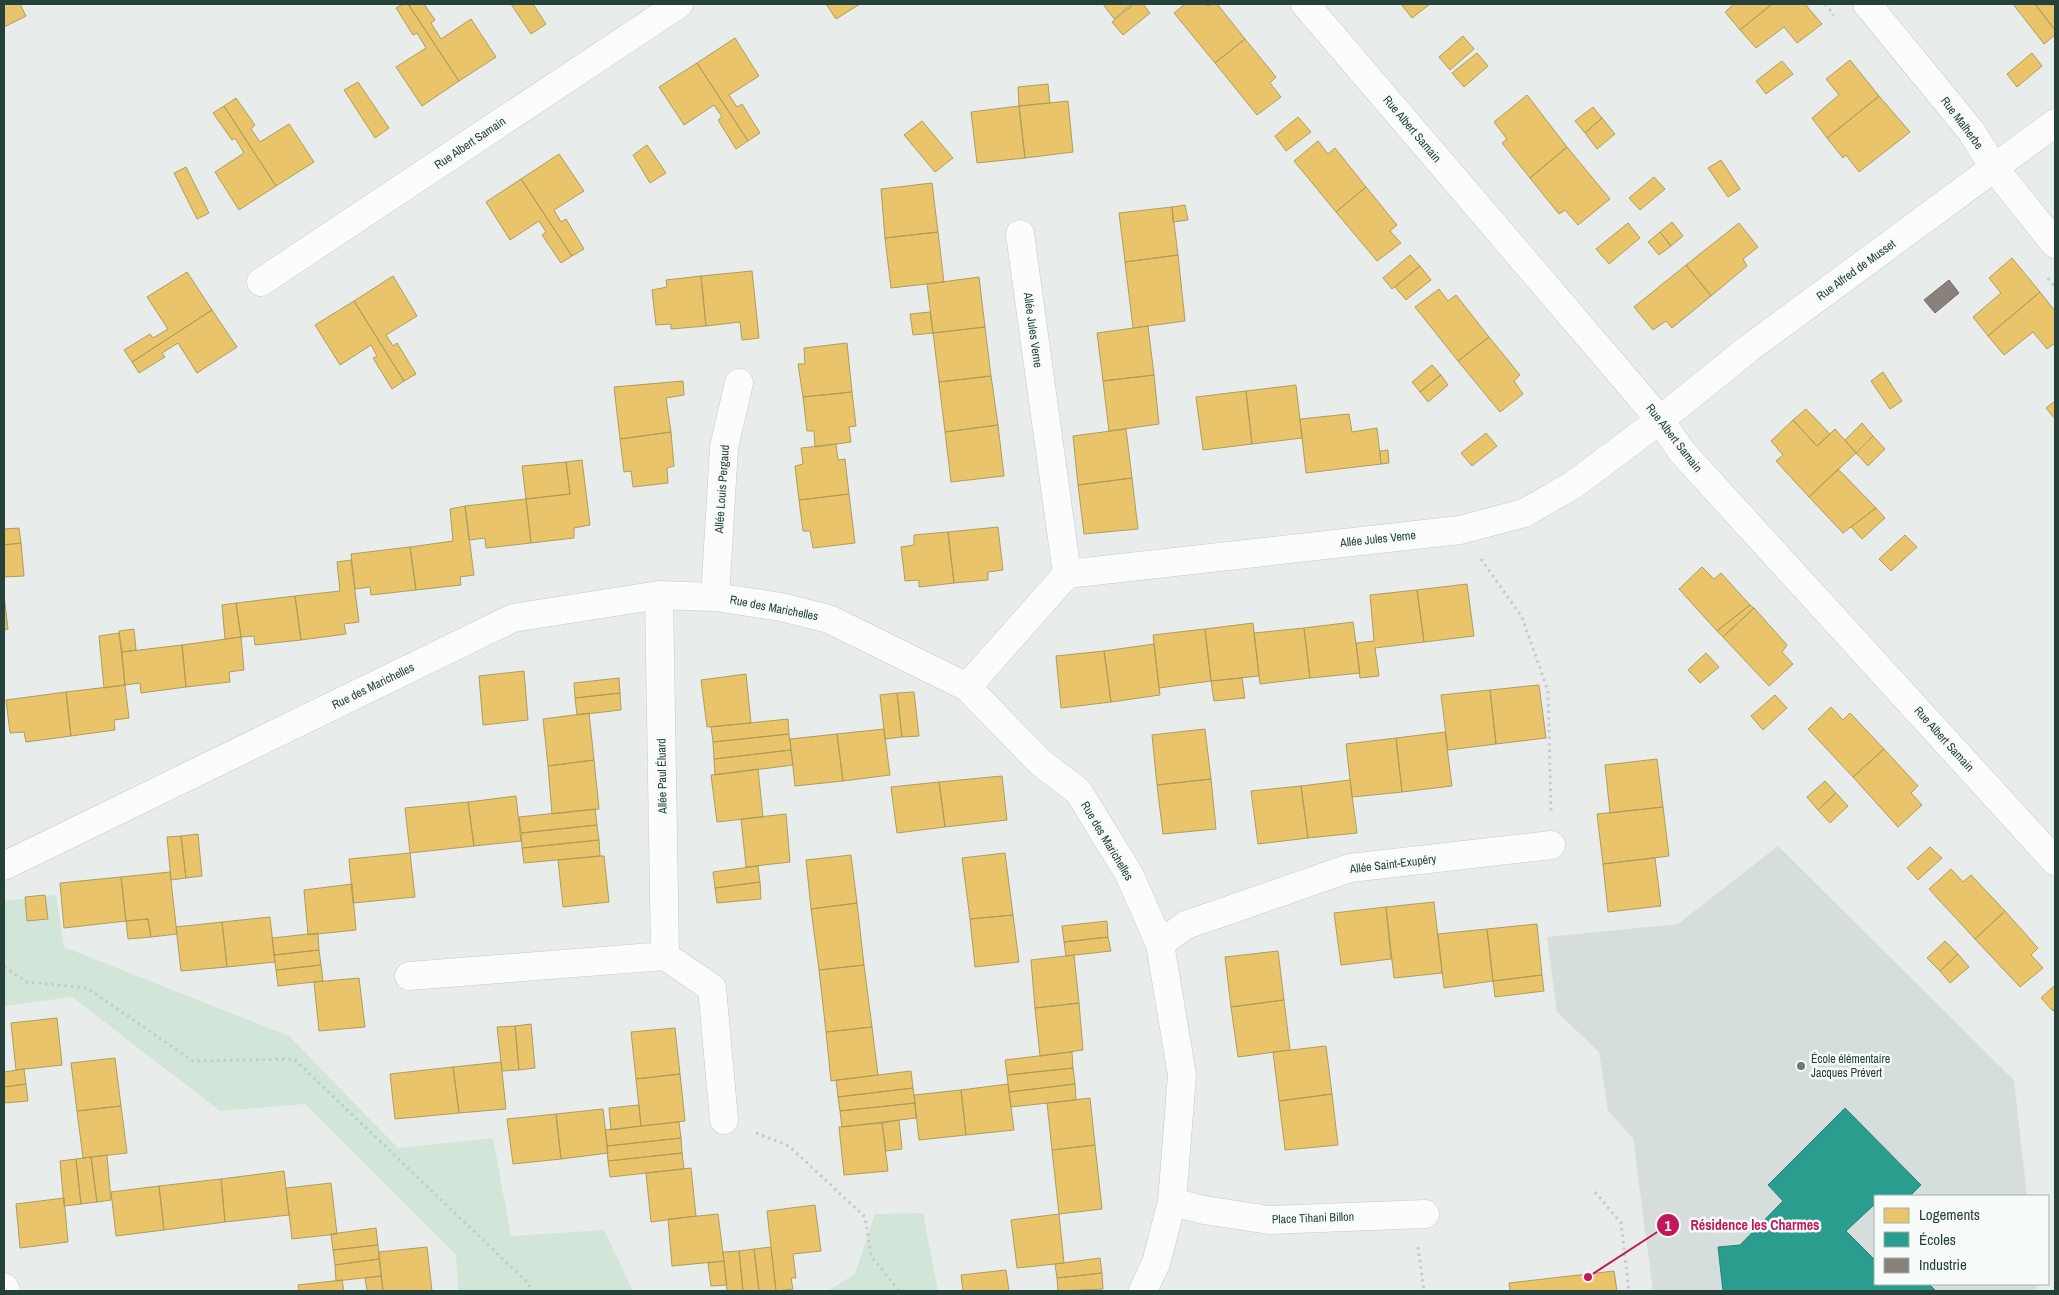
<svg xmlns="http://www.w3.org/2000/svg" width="2059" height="1295" font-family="'Archivo Narrow',sans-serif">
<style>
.built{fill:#d6dedb}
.green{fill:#d1e6d8}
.homes{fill:#e9c46a;stroke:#ae9d5c}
.schools{fill:#2a9d8f;stroke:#288276}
.industry{fill:#8a817c;stroke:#6b6e68}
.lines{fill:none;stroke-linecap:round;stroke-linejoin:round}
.minor-casing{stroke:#c5cac8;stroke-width:29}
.path{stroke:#c3ccca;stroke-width:3;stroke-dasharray:2.5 4;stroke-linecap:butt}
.minor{stroke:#fcfcfc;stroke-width:28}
.poi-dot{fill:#697e78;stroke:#f7fbf9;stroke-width:2}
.labels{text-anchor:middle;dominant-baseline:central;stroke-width:5;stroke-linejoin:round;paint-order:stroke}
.street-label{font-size:12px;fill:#24423a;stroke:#f7fbf9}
.poi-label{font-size:12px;fill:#24423a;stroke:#f7fbf9;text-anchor:start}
.leader{fill:none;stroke:#c2185b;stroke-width:2}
.callout-dot{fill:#c2185b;stroke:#f7fbf9;stroke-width:2}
.mark-label{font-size:15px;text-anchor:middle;font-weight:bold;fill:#fff}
.callout-label{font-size:14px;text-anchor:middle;font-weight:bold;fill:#c2185b;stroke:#f7fbf9;stroke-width:5;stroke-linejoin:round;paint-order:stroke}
</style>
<rect width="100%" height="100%" fill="#e8edeb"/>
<path class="built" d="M1778,846L2014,1080L2027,1196H1875V1284H2036L2037,1291H1653L1633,1138L1608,1111L1599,1052L1557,1012L1547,937L1678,924Z"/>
<path class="green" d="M56,895L64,947L289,1036L398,1148L493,1138L511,1236L604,1230L633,1291H458L456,1255L305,1104L220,1111L72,997L4,1006V901Z
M923,1213L938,1291H827L855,1274L875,1214Z"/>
<path class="homes" d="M4,4H20L26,16L4,27Z
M403,4H408L459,81L422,106L396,67L426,48L417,33L413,35L396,8Z
M408,4H424L435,20L431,23L441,39L471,19L496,57L459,81Z
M511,4H533L546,24L531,34Z
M826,4H860L836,19Z
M1103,4H1132L1114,19Z
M1134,4H1143L1150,13L1123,35L1112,22Z
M1185,4H1206L1208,6L1211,4H1217L1245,39L1215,63L1174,13Z
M1401,4H1430L1412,18Z
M1734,4H1772L1740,30L1725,12Z
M1772,4H1805L1822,24L1797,43L1784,27L1756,48L1740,30Z
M2013,4H2035L2055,30V35L2044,44Z
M2035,4L2055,5V30Z
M1463,36L1474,49L1450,70L1439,57Z
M735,38L759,76L729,95L737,107L742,104L760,133L748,141L697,63Z
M1245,39L1276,77L1270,83L1281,97L1257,115L1215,63Z
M1477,53L1488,66L1464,87L1452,73Z
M2032,53L2042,66L2017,87L2007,74Z
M1850,60L1879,96L1827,138L1812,118L1839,95L1826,79Z
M1782,61L1793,74L1766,94L1756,81Z
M697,63L748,141L736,149L718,120L722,117L714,105L684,125L659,87Z
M358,82L389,128L375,138L344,90Z
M1048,84L1050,103L1019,106L1018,87Z
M1527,95L1567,147L1530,178L1502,143L1507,139L1494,122Z
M1879,96L1910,132L1859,172L1846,155L1843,158L1827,138Z
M236,98L255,125L251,129L260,142L289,124L314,162L276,186L224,106Z
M1068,101L1073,152L1025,158L1019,106Z
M224,106L276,186L239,210L215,172L244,153L235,138L232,140L213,113Z
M1019,106L1025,158L977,163L971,112Z
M1593,107L1602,118L1585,133L1575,121Z
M1298,117L1311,132L1286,151L1275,136Z
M1602,118L1615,134L1597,149L1585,133Z
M922,121L953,158L935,172L904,135Z
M1318,141L1328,154L1335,148L1366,187L1336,212L1294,161Z
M647,145L666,173L650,183L633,155Z
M1567,147L1610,199L1578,225L1565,210L1559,214L1530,178Z
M559,154L584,191L554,210L561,222L566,219L584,249L572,256L521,179Z
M1721,160L1740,189L1728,197L1708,168Z
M186,167L209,213L197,219L174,173Z
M1654,177L1665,189L1640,210L1629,198Z
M521,179L572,256L561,263L542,235L546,232L539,221L510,240L486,202Z
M932,183L938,232L885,238L881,189Z
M1366,187L1397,225L1390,231L1401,243L1377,261L1336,212Z
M1185,205L1188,220L1173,222L1172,207Z
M1172,207L1178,255L1125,262L1119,213Z
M1672,222L1683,236L1671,246L1660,232Z
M1628,223L1640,238L1609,264L1596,249Z
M1739,223L1758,247L1743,259L1747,266L1711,296L1686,265Z
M938,232L944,282L891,288L885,238Z
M1660,232L1671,246L1659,255L1648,242Z
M1178,255L1185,321L1133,328L1125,262Z
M1410,255L1420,266L1392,289L1383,278Z
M2012,258L2040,292L1988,336L1973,317L2001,293L1989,278Z
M1686,265L1711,296L1672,328L1666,321L1653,330L1634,307Z
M1420,266L1431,280L1406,300L1395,287Z
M752,271L759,338L742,340L740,322L706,326L701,276Z
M187,272L212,310L132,362L124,350L150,334L153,338L168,329L147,297Z
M393,276L417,316L386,335L393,346L397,343L416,374L404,381L354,301Z
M701,276L706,326L671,329V324L656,325L652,290L667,287L666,280Z
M979,277L985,327L933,333L927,284Z
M1439,289L1448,301L1456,295L1489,337L1458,361L1415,307Z
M2040,292L2055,311V343L2047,349L2033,332L2004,355L1988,336Z
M354,301L404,381L392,389L373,358L377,356L371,345L340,365L315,325Z
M212,310L237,347L197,373L178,343L162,353L165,357L139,373L132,362Z
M930,312L933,333L913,335L910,314Z
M1148,326L1154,375L1103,381L1097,333Z
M985,327L991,376L939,382L933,333Z
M1489,337L1520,375L1514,381L1523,394L1500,412L1458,361Z
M847,343L852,392L803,397L798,364H805L804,348Z
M1432,365L1441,375L1420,392L1412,382Z
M1883,372L1902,401L1890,409L1871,381Z
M1154,375L1159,424L1109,431L1103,381Z
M1441,375L1448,385L1428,402L1420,392Z
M991,376L998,425L945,432L939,382Z
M683,381L684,395L666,398L671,432L620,439L614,387Z
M1296,385L1302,438L1252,444L1246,391Z
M1246,391L1252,444L1203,450L1196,397Z
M852,392L856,426L849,427L851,442L815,447L814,431H807L803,397Z
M2055,401V419L2046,408Z
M1806,409L1830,434L1817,446L1793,420Z
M1349,414L1352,432L1377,428L1381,464L1306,473L1300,419Z
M1793,420L1817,446L1835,429L1856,453L1809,497L1776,461L1783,455L1771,441Z
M1862,423L1873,436L1856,453L1845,440Z
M998,425L1004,476L951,482L945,432Z
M1126,429L1132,478L1078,485L1073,436Z
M671,432L674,466L667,468L668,483L633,487L631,471L624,472L620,439Z
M1486,433L1497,446L1472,466L1461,453Z
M1873,436L1885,449L1868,466L1856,453Z
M836,444L838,460L845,459L849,494L799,500L795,466L803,464L801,448Z
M1388,450L1389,463L1381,464L1380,451Z
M582,460L590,525L574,528V538L531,543L526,499L570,494L566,462Z
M566,462L570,494L526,499L522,466Z
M1838,469L1876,508L1843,533L1809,497Z
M1132,478L1138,529L1084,534L1078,485Z
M849,494L855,543L813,548L810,531H803L799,500Z
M526,499L531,543L486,548L485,538L469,540L465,506Z
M465,506L474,575L460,577L461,585L416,590L410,547L453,541L450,509Z
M1876,508L1885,518L1862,539L1851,527Z
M998,527L1003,570L988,572V580L954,583L948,532Z
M19,528L21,543L4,545V529Z
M948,532L954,583L919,587V580L905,581L901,547L914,545V535Z
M1905,535L1917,547L1891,571L1879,559Z
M21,543L24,576L4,577V545Z
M410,547L416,590L371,595L370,587L355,589L351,554Z
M351,560L359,622L344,624L346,634L301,640L295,596L340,591L337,562Z
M1702,567L1714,579L1721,573L1750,605L1717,631L1679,589Z
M1467,584L1474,636L1424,642L1417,590Z
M1417,590L1424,642L1375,648L1379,676L1360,678L1356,643L1374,641L1370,595Z
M4,595L8,629L4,630Z
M295,596L301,640L255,645L254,636L241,637L236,603Z
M236,603L241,637L225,639L222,605Z
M1750,605L1754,608L1723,637L1717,631Z
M1754,608L1787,645L1782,652L1793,664L1769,686L1723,637Z
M1353,622L1360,673L1310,678L1304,628Z
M1253,623L1259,676L1211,681L1205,629Z
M1304,628L1310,678L1260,684L1254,633Z
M134,629L136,650L122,652L119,631Z
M1205,629L1211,681L1159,688L1153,635Z
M119,633L125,685L104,688L99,636Z
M241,637L244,670L229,672L230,682L186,687L182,645Z
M1154,644L1160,695L1111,702L1104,651Z
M182,645L186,687L141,693L140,683L125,685L122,652Z
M1104,651L1111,702L1061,708L1056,656Z
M1706,653L1719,667L1700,683L1688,670Z
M524,671L528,720L483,725L479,676Z
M746,674L751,723L707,727L701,680Z
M619,678L620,693L575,698L574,683Z
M1242,678L1245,698L1214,701L1211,681Z
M125,685L129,718L114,720L115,730L71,736L66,692Z
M1539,685L1546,738L1496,744L1490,690Z
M1490,690L1496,744L1448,750L1441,695Z
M66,692L71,736L26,742L24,732L10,733L6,700Z
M914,692L919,736L902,737L897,693Z
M620,693L621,710L577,715L575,698Z
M897,693L902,737L885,739L880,695Z
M1775,695L1787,708L1763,730L1751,716Z
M1831,707L1843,720L1850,713L1884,749L1853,777L1808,729Z
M589,713L594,760L548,766L543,719Z
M788,719L789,734L713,742L711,727Z
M884,729L890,775L843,781L837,734Z
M1205,729L1211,779L1157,785L1152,735Z
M1445,732L1452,786L1402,792L1396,738Z
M789,734L791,750L714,759L713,742Z
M837,734L843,781L795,786L790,739Z
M1396,738L1402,792L1352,797L1346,744Z
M1884,749L1918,786L1911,793L1922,805L1898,827L1853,777Z
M791,750L793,765L715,775L714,759Z
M1657,759L1663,807L1610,813L1605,765Z
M594,760L599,809L552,814L548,766Z
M758,769L763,817L717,822L711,775Z
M1002,776L1007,820L945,827L939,782Z
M1211,779L1216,829L1163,834L1157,785Z
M1350,780L1357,833L1308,838L1301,786Z
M1825,781L1836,793L1818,810L1807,797Z
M939,782L945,827L897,833L891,787Z
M1301,786L1308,838L1258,844L1251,791Z
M1836,793L1848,806L1830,823L1818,810Z
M516,796L521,841L474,846L468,802Z
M468,802L474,846L410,853L405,808Z
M1663,807L1669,856L1603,864L1597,814Z
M595,809L597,825L521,833L519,817Z
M786,814L790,862L746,867L741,819Z
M597,825L599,840L522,848L521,833Z
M198,834L202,876L186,878L181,836Z
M181,836L186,878L171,880L167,837Z
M599,840L600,856L524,863L522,848Z
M1930,847L1942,858L1918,880L1907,868Z
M410,853L415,897L353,903L349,859Z
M1005,853L1013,915L970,919L962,858Z
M851,855L857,903L811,909L806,860Z
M600,856H604L609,902L563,907L558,860Z
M1655,858L1661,906L1608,912L1603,864Z
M758,866L760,882L715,888L713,872Z
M1951,869L1963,882L1971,875L2005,911L1975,939L1929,889Z
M170,872L177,934L151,937L148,919L126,921L121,877Z
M121,877L126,921L64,928L60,883Z
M760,882L761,899L717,903L715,888Z
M352,884L356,930L308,935L304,890Z
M45,895L48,919L27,921L25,897Z
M1434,902L1442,973L1394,978L1386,907Z
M857,903L864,965L819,970L811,909Z
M1386,907L1391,959L1341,965L1334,913Z
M2005,911L2038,948L2031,955L2043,968L2020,987L1975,939Z
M1013,915L1019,962L975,967L970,919Z
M270,917L275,962L227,967L222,922Z
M148,919L151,937L128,939L126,921Z
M1107,921L1108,937L1064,942L1062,926Z
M222,922L227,967L181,971L176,927Z
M1537,924L1542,975L1493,981L1487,929Z
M1487,929L1493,981L1444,988L1438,934Z
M318,933L319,950L274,955L272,938Z
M1108,937L1111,951L1066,956L1064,942Z
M1945,941L1958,954L1940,971L1927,958Z
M319,950L321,965L276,970L274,955Z
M1278,951L1284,1000L1231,1007L1225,957Z
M1958,954L1969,967L1950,983L1940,971Z
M1074,955L1079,1003L1035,1008L1031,960Z
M321,965L323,981L278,986L276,970Z
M864,965L872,1027L826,1032L819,970Z
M1542,975L1544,991L1495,997L1493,981Z
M359,978L365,1027L319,1031L314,982Z
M2055,985V1008L2053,1011L2041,998Z
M1284,1000L1290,1050L1238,1057L1231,1007Z
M1079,1003L1083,1050L1040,1056L1035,1008Z
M57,1018L62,1065L16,1070L11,1023Z
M531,1024L535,1068L519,1070L515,1026Z
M515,1026L519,1070L502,1071L497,1027Z
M872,1027L878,1075L831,1081L826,1032Z
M675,1028L680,1074L636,1079L631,1032Z
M1326,1046L1332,1094L1279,1101L1273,1052Z
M1072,1052L1073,1068L1007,1075L1005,1060Z
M115,1058L121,1106L77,1111L71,1063Z
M501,1062L506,1109L459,1113L453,1067Z
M453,1067L459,1113L395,1119L390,1074Z
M1073,1068L1075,1084L1009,1092L1007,1075Z
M24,1069L26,1084L4,1087V1072Z
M911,1071L913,1088L838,1097L836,1080Z
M680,1074L685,1121L641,1126L636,1079Z
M26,1084L28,1101L4,1103V1087Z
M1008,1084L1014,1130L966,1135L961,1090Z
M1075,1084L1076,1100L1011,1107L1009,1092Z
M913,1088L915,1103L840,1111L838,1097Z
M961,1090L966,1135L919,1140L914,1095Z
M1332,1094L1338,1145L1285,1150L1279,1101Z
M1090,1098L1095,1145L1052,1150L1047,1103Z
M915,1103L916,1118L842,1127L840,1111Z
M639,1105L641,1126L611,1130L609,1108Z
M121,1106L127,1153L83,1158L77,1111Z
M603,1109L608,1153L561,1159L556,1114Z
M556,1114L561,1159L513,1164L507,1119Z
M899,1120L902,1149L886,1151L882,1123Z
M679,1122L681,1138L607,1146L605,1130Z
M882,1123L888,1171L844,1175L839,1127Z
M681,1138L682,1153L608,1161L607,1146Z
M1095,1145L1102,1209L1059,1214L1052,1150Z
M682,1153L684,1169L610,1177L608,1161Z
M107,1155L111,1200L97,1202L91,1157Z
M91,1157L97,1202L81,1204L76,1159Z
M76,1159L81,1204L64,1206L60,1161Z
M691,1168L696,1216L651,1222L646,1173Z
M284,1171L289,1215L225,1222L221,1179Z
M221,1179L225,1222L164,1230L159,1186Z
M331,1183L337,1234L292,1239L286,1188Z
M159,1186L164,1230L116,1236L111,1192Z
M64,1198L68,1242L20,1248L16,1204Z
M815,1205L821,1251L793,1254L796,1278H791L793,1289L776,1291L767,1211Z
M718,1214L724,1261L672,1266L668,1219Z
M1059,1214L1064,1263L1017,1268L1011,1220Z
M376,1228L378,1245L333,1250L331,1234Z
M378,1245L379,1259L335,1265L333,1250Z
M427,1247L432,1291H383L379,1252Z
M771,1247L776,1291H759L754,1249Z
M754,1249L759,1291H743L739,1251Z
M739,1251L743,1291H727L723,1252Z
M1100,1258L1102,1273L1057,1278L1055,1264Z
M379,1259L381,1276L336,1281L335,1265Z
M724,1261L727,1285L711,1286L708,1263Z
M1006,1270L1009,1291H963L961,1275Z
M1614,1271L1617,1291H1510L1509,1283Z
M1102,1273L1103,1289L1058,1291L1057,1278Z
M381,1276L383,1291H367L365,1278Z
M342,1280L344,1291H299L298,1285Z"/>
<path class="schools" d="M1845,1108L1921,1185L1910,1196H1875V1204L1846,1231L1875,1260V1284H1929L1936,1291H1723L1718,1247L1740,1245L1783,1201L1768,1185Z"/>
<path class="industry" d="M1949,280L1959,293L1935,313L1924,300Z"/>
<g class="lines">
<defs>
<path id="minor" d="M1305,4L1627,381L1660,420L1682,452L2055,861
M1867,4L1971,131L1995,169L2055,244
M1020,234L1067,574
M261,282L679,4
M659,595L665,956
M715,597L724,447L739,383
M967,687L1067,574L1460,530L1524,513L1573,485L1660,420L1748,349L2055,123
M4,866L513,618L659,595L715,597L781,607L829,619L967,687L1040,762L1078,791L1129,874L1160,944L1182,1075L1172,1202L1156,1263L1143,1291
M1160,944L1186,925L1350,868L1551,845
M409,976L665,956L712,988L724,1120
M1172,1202L1204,1210L1269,1220L1425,1214
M4,1287L6,1291"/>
</defs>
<use href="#minor" class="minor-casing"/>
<path class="path" d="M1825,4L1834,15
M2048,278L2055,287
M1481,559L1522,617L1548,691L1551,812
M4,967L27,982L87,988L193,1061L294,1059L529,1284L530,1291
M756,1133L789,1146L865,1217L871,1256L899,1291
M1595,1192L1621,1223L1629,1291
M1418,1247L1424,1291"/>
<use href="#minor" class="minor"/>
</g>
<circle class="poi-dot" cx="1801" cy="1066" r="5"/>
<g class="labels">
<g class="street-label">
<text transform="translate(1962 123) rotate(53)">Rue Malherbe</text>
<text transform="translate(1412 129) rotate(50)">Rue Albert Samain</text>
<text transform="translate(470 143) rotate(-34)">Rue Albert Samain</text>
<text transform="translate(1856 270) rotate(-36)">Rue Alfred de Musset</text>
<text transform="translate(1033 330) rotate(82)">Allée Jules Verne</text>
<text transform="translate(1674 438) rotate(52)">Rue Albert Samain</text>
<text transform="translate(722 489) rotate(-86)">Allée Louis Pergaud</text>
<text transform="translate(1378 539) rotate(-6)">Allée Jules Verne</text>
<text transform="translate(774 608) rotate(11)">Rue des Marichelles</text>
<text transform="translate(373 686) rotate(-26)">Rue des Marichelles</text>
<text transform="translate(1944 739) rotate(48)">Rue Albert Samain</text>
<text transform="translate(662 776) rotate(-91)">Allée Paul Éluard</text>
<text transform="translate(1107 841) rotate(59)">Rue des Marichelles</text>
<text transform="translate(1393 864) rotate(-7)">Allée Saint-Exupéry</text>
<text transform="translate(1313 1218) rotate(-2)">Place Tihani Billon</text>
</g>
<g class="poi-label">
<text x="1811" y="1059">École élémentaire<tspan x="1811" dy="14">Jacques Prévert</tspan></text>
</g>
</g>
<path class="leader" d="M1588 1277L1668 1225"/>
<g class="callout-dot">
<circle cx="1588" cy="1277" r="5"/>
<circle cx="1668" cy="1225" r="12"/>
</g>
<g class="mark-label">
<text x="1668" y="1231">1</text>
</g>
<g class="callout-label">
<text x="1755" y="1230">Résidence les Charmes</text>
</g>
<rect width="2059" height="1295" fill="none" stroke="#24423a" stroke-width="10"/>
<rect x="1874" y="1195" width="175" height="90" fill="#f7fbf9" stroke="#a3b1ad"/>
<rect x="1884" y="1208" width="25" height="15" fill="#e9c46a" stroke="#a3b1ad"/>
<text x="1919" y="1220" font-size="15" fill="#24423a">Logements</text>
<rect x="1884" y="1232" width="25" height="15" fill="#2a9d8f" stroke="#a3b1ad"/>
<text x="1919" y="1245" font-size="15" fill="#24423a">Écoles</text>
<rect x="1884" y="1258" width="25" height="15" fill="#8a817c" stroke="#a3b1ad"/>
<text x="1919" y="1270" font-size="15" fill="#24423a">Industrie</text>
</svg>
